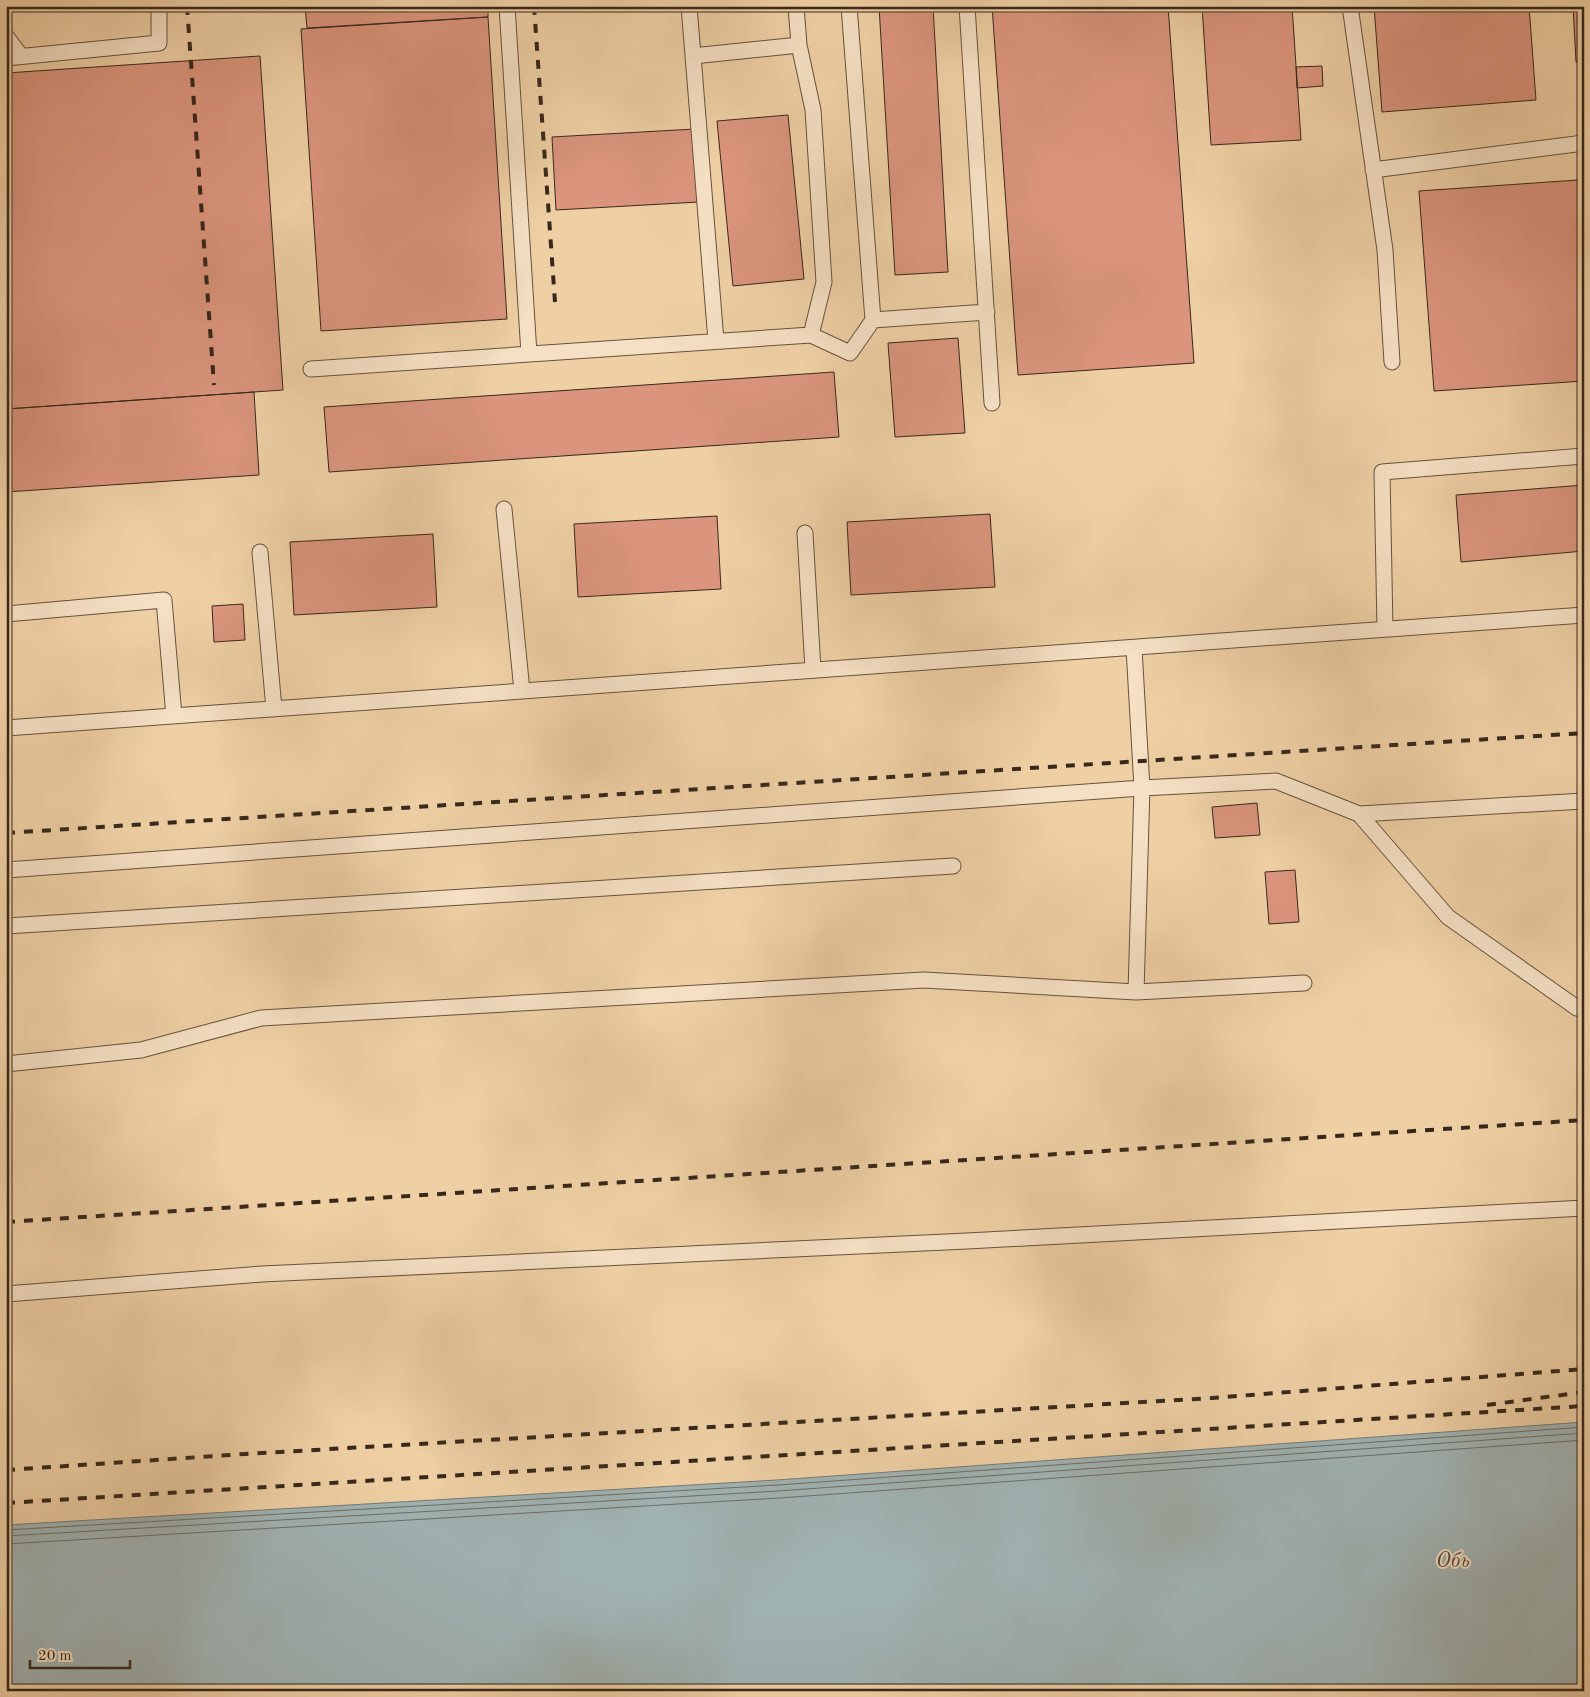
<svg xmlns="http://www.w3.org/2000/svg" width="1590" height="1697" font-family="'Old Standard TT',serif">
<style>
.water{fill:#a0b3b3;stroke:#767b77}
.lines{fill:none;stroke-linecap:round;stroke-linejoin:round}
.shore{stroke:#6c6e68;stroke-width:1}
.building{fill:#db957d;stroke:#38281c}
.lane-casing{stroke:#66523e;stroke-width:17}
.lane{stroke:#f5e0c4;stroke-width:15}
.rail{stroke:#38281c;stroke-width:4;stroke-dasharray:9 9;stroke-linecap:butt}
.labels{text-anchor:middle;dominant-baseline:central;stroke-width:4;stroke-linejoin:round;paint-order:stroke}
.water-label{font-size:21px;font-style:italic;fill:#524b42;stroke:#f5e0c4}
</style>
<rect width="100%" height="100%" fill="#efd0a5"/>
<filter id="stains"><feTurbulence type="fractalNoise" baseFrequency=".004" numOctaves="4"/><feColorMatrix values="0 0 0 0 .2 0 0 0 0 .09 0 0 0 0 .02 0 0 0 .5 -.17"/></filter>
<radialGradient id="worn" r=".72"><stop offset=".6" stop-color="#630" stop-opacity="0"/><stop offset="1" stop-color="#630" stop-opacity=".3"/></radialGradient>
<path class="water" d="M1584,1422V1691H6V1525L777,1480Z"/>
<g class="lines">
<path class="shore" d="M6,1530L778,1485L1584,1427
M6,1536L778,1491L1584,1433
M6,1544L779,1498L1584,1440"/>
</g>
<path class="building" d="M305,6H488V17L307,28Z
M879,6H933L948,272L895,275Z
M992,6H1168L1194,363L1018,375Z
M1202,6H1292L1301,140L1211,145Z
M1374,6H1529L1536,100L1382,112Z
M1573,6H1584V61L1576,62Z
M488,17L507,319L321,331L301,29Z
M260,56L283,390L6,409V73Z
M1322,66L1323,86L1297,88L1296,67Z
M788,115L804,279L733,286L717,121Z
M695,129L699,202L556,210L552,137Z
M1578,180L1584,264V381L1434,391L1419,191Z
M958,338L965,433L895,437L888,343Z
M834,372L839,437L329,472L324,407Z
M254,392L259,475L6,492V409Z
M1584,485V551L1461,562L1456,495Z
M990,514L995,587L851,595L847,522Z
M717,516L721,589L578,597L574,524Z
M433,534L437,607L294,615L290,542Z
M243,604L245,640L214,642L212,606Z
M1257,803L1260,835L1215,838L1212,807Z
M1295,870L1299,922L1269,924L1265,872Z"/>
<g class="lines">
<defs>
<path id="lane" d="M507,6L529,354
M689,6L716,341
M796,6L799,45L813,110L824,282L811,335
M849,6L873,320
M967,6L992,403
M1350,6L1385,250L1392,362
M6,36L21,56
M693,56L799,45
M6,58L159,43V6
M1373,170L1584,143
M311,369L811,335L850,353L873,320L987,312
M504,509L522,691
M805,533L813,670
M260,552L274,709
M6,614L164,600L174,716
M1385,629L1382,472L1584,456
M1134,648L1142,788L1136,992
M6,728L1584,615
M1359,814L1584,801
M6,870L1142,788L1276,781L1359,814L1448,917L1577,1008L1584,1009
M6,926L953,866
M6,1064L141,1050L261,1018L924,980L1136,992L1304,983
M6,1294L262,1274L967,1241L1584,1208"/>
</defs>
<use href="#lane" class="lane-casing"/>
<use href="#lane" class="lane"/>
<path class="rail" d="M187,6L214,385
M534,6L555,302
M735,6V9
M6,833L1584,733
M6,1222L1584,1120
M1487,1405L1584,1392
M6,1470L245,1454L1212,1398L1584,1369
M6,1503L1584,1406"/>
</g>
<g class="labels">
<g class="water-label">
<text x="1453" y="1561">Обь</text>
</g>
</g>
<rect width="1590" height="1697" fill="none" stroke="#efd0a5" stroke-width="25"/>
<rect x="8" y="8" width="1575" height="1682" fill="none" stroke="#38281c" stroke-width="2.5"/>
<rect x="12" y="12" width="1565" height="1672" fill="none" stroke="#38281c"/>
<path d="M30 1660v8h100v-8" fill="none" stroke="#38281c" stroke-width="2.5"/>
<text x="38" y="1660" font-size="15" fill="#38281c" stroke="#f5e0c4" stroke-width="4" paint-order="stroke">20 m</text>
<rect width="100%" height="100%" filter="url(#stains)"/>
<rect width="100%" height="100%" fill="url(#worn)"/>
</svg>
